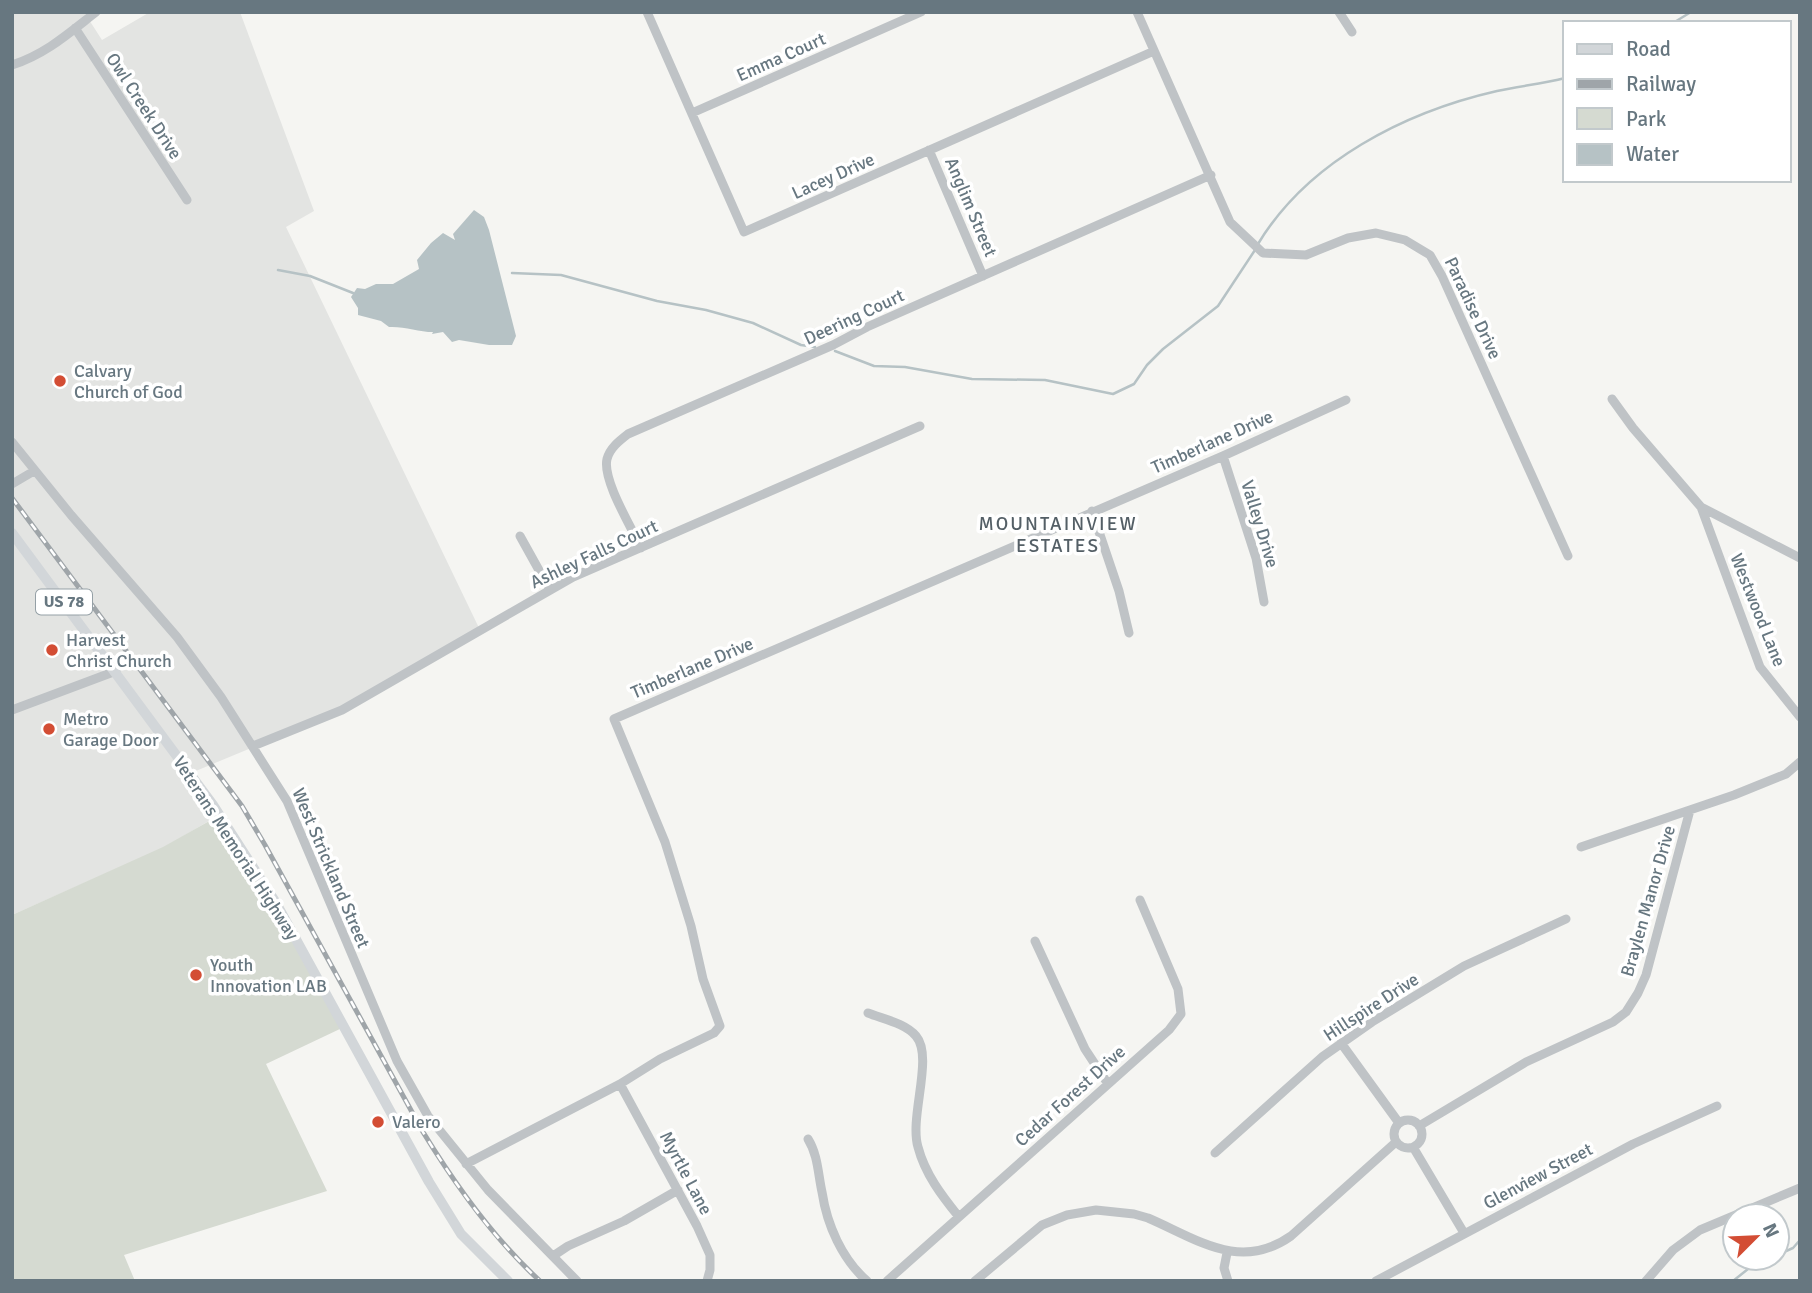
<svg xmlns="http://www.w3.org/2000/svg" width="1812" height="1293" font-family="Signika,sans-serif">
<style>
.built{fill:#e3e4e2}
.green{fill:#d5dad1}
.water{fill:#b6c2c5}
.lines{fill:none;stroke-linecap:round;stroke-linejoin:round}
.stream{stroke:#b6c2c5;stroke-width:2.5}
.minor{stroke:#bfc3c6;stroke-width:9}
.major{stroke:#d2d6d9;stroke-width:10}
.rail-casing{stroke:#9fa5a9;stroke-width:5}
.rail{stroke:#fff;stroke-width:2.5;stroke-dasharray:8;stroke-linecap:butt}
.poi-dot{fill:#d34d34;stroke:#fff;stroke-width:2.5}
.labels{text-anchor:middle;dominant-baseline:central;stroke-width:7;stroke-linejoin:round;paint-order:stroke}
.shield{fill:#fff;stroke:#95a0a6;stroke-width:2}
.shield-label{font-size:16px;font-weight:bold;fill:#677780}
.street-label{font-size:18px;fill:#677780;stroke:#fff}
.poi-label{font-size:18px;fill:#677780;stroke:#fff;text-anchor:start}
.neighbourhood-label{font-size:19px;letter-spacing:2px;fill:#545f66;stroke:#fff}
</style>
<rect width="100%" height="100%" fill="#f5f5f2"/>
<path class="built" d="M12,12H84L102,40L150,12H240L314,211L286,227L480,630L342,710L191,773L219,815L163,848L12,915Z"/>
<path class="green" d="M220,815L342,1028L266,1064L327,1191L124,1255L135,1281H12V915L163,847Z"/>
<path class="water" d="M474,210L484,217L489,230L516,336L512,345H489L459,340L452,342L443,332L432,334L433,332C419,332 403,326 389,327L381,321L358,315V308L351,297L357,288L365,289L376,284H393L419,269L417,260L431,243L443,233L455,240L453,234Z"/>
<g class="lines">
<path class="stream" d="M1673,23L1691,12
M1258,244C1308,161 1405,112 1497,91C1519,86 1543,84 1565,78
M278,270L310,276L353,293
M512,273L561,275L657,301L706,310L753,323L801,345L815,347
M835,351L874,366L905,367L972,379L1045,380L1113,394L1134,384L1147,365L1163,349L1218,306L1255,250
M1777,1255L1793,1248L1800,1240
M1733,1281L1748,1269L1771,1258"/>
<path class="minor" d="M647,12L744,232L1154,51
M1137,12L1230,222L1263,253L1306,255L1348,238L1376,233L1405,240L1430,255L1442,276L1568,556
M1339,12L1352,32
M75,28L187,200
M12,65C46,54 69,33 96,12
M692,113L921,12
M929,150L983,276
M1612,399L1633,428L1701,507L1800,558
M12,442L71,515L177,637L221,697L287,801L397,1061L428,1116L488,1190L577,1281
M1223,456L1256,558L1264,602
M12,484L34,471
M1701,507L1760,667L1800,717
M1092,511L1119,591L1129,633
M520,536L550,590
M641,548C632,528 602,480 607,459C610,448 619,441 628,434L833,345L867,327L1211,175
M12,710L116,671
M253,746L342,710L573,577L920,426
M1581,847L1734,795L1786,774L1800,762
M1035,941L1085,1049L1108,1084
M868,1013C883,1019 905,1023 916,1036C934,1057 909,1117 918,1147C925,1174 942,1196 959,1217
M1341,1043L1399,1123
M620,1084L697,1226L710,1255V1270L707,1281
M1394 1134a14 14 0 1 1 28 0a14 14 0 1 1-28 0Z
M1419,1126L1526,1062L1613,1022L1626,1012L1638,993L1646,975L1690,810
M808,1139C818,1155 818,1174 822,1192C827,1225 842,1259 867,1281
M1413,1147L1464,1233
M1215,1153L1322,1057L1372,1022L1464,966L1566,919
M466,1164L620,1084L660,1059L714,1033L720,1026L703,979L691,926L665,842L614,719L1223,456L1346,400
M1227,1253L1224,1268L1228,1281
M553,1256L568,1246L624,1221L678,1190
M887,1281L1169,1030L1181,1014L1178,989L1140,900
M975,1281L1042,1225L1067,1215L1096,1210L1134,1214L1148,1218C1197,1239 1240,1272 1291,1236L1396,1142
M1376,1281L1633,1144L1717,1106
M1646,1281L1673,1250L1700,1230L1800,1188"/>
<path class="major" d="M12,533L213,805L276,903L429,1182L461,1234L508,1281"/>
<defs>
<path id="rail" d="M12,498L242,806L265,845L423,1132C456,1186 493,1238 540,1281"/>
</defs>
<use href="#rail" class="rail-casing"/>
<use href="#rail" class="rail"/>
</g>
<g class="poi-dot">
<circle cx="60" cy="381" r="7"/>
<circle cx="52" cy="650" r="7"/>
<circle cx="49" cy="729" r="7"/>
<circle cx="196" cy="975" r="7"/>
<circle cx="378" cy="1122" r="7"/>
</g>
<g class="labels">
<rect class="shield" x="36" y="589.5" width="56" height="25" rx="5"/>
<g class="shield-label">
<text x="64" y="602">US 78</text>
</g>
<g class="street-label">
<text transform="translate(781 57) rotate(-24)">Emma Court</text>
<text transform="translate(144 106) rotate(57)">Owl Creek Drive</text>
<text transform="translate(833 176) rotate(-24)">Lacey Drive</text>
<text transform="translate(971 207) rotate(67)">Anglim Street</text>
<text transform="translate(1473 308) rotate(65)">Paradise Drive</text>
<text transform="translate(854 317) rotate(-25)">Deering Court</text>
<text transform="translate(1212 442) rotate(-24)">Timberlane Drive</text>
<text transform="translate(1260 524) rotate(73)">Valley Drive</text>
<text transform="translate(594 554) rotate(-25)">Ashley Falls Court</text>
<text transform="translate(1758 610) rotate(68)">Westwood Lane</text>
<text transform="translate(692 668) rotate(-23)">Timberlane Drive</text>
<text transform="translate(236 848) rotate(57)">Veterans Memorial Highway</text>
<text transform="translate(331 868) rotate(67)">West Strickland Street</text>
<text transform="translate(1648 901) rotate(-74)">Braylen Manor Drive</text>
<text transform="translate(1371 1007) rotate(-33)">Hillspire Drive</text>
<text transform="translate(1070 1096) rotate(-42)">Cedar Forest Drive</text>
<text transform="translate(686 1173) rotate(62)">Myrtle Lane</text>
<text transform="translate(1538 1176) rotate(-28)">Glenview Street</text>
</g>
<g class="poi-label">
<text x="74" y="371">Calvary<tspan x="74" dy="21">Church of God</tspan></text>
<text x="66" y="640">Harvest<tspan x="66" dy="21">Christ Church</tspan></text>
<text x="63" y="719">Metro<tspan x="63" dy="21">Garage Door</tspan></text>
<text x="210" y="965">Youth<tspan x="210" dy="21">Innovation LAB</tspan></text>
<text x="392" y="1122">Valero</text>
</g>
<g class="neighbourhood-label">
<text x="1058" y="524">MOUNTAINVIEW<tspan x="1058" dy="22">ESTATES</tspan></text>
</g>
</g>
<rect width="1812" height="1293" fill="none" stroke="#677780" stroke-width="28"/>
<rect x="1563" y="21" width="228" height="161" fill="#ffffff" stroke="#c2c9cc" stroke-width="2"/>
<rect x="1577" y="44" width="35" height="10" fill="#d2d6d9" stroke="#c2c9cc" stroke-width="2"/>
<text x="1626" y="56" font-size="21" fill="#677780">Road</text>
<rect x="1577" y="79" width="35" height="10" fill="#9fa5a9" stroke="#c2c9cc" stroke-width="2"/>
<text x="1626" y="91" font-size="21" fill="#677780">Railway</text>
<rect x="1577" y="108" width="35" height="21" fill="#d5dad1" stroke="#c2c9cc" stroke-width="2"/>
<text x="1626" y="126" font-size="21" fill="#677780">Park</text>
<rect x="1577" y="144" width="35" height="21" fill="#b6c2c5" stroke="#c2c9cc" stroke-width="2"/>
<text x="1626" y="161" font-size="21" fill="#677780">Water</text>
<g transform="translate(1756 1237) rotate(66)"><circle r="33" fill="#ffffff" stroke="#c2c9cc" stroke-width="2"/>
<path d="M0-5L12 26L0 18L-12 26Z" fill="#d34d34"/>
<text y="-10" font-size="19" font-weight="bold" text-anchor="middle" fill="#677780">N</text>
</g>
</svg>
